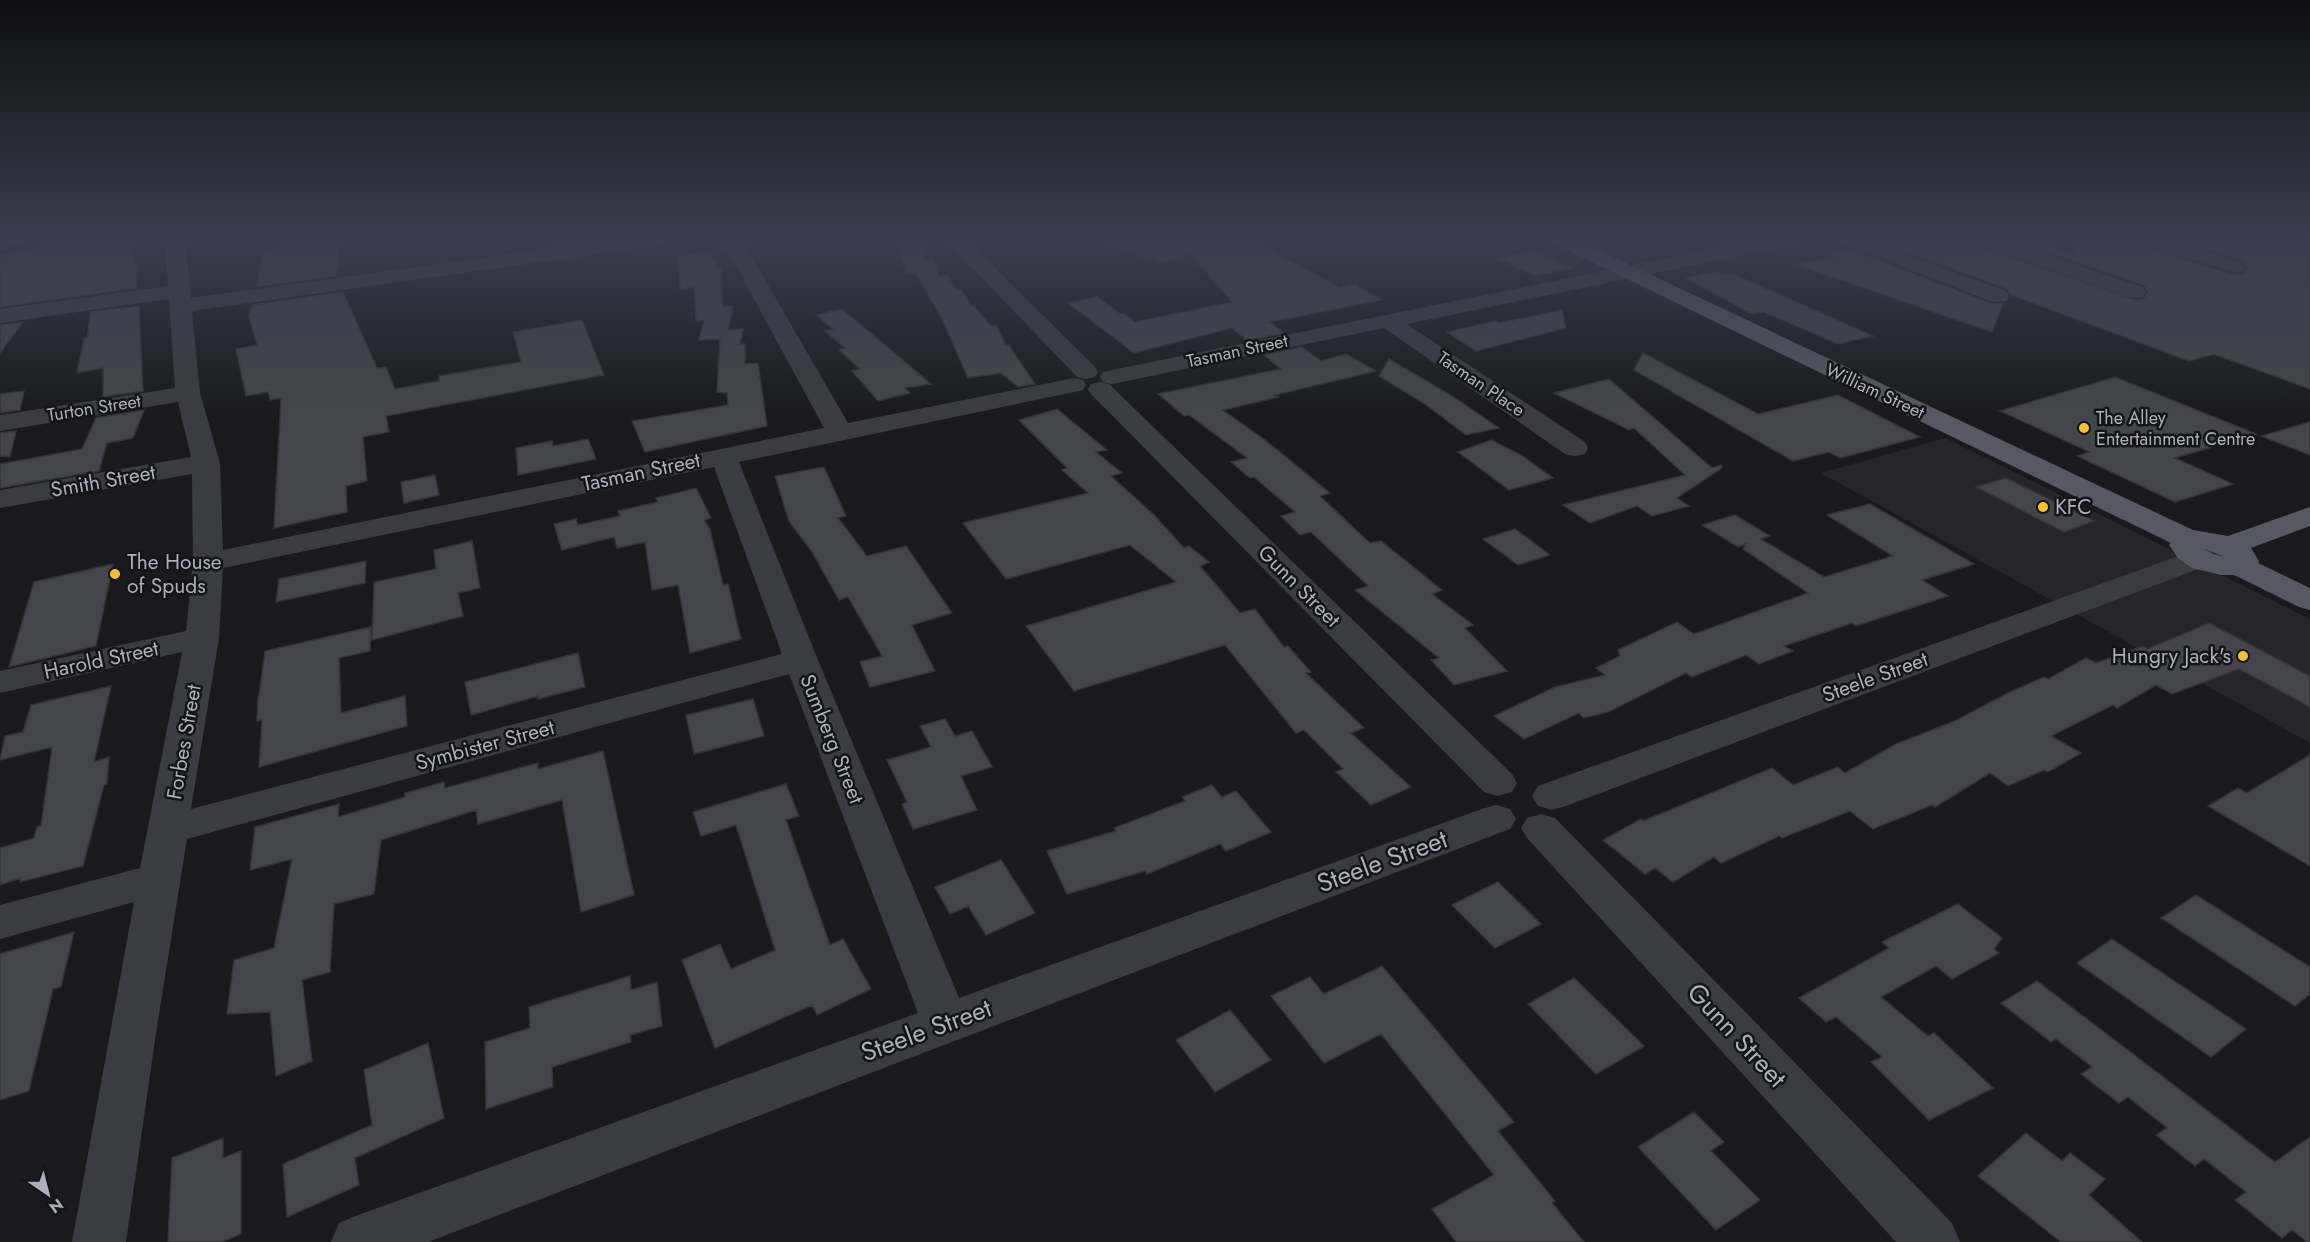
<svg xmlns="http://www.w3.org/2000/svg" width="2310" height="1242" font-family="Jost,sans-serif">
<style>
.built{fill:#26262a}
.building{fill:#44454a;stroke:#343439;stroke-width:1.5}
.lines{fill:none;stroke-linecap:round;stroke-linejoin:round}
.minor{fill:#3b3c42;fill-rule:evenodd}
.major{fill:#575861;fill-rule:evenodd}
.poi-dot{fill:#f9c035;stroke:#151518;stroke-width:2}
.labels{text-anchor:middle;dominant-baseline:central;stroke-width:5;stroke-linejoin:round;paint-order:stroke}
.far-street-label{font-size:18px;fill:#acb0bc;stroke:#151518}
.far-poi-label{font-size:18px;fill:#acb0bc;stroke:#151518;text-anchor:start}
.street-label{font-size:21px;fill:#acb0bc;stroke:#151518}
.poi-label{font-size:21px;fill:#acb0bc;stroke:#151518;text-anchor:start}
.near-street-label{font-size:26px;fill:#acb0bc;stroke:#151518}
</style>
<rect width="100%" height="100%" fill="#1a1a1d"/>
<path class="built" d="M1945,438L2310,619V743L1821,473Z"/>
<path class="building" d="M78,240H122L120,248L130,247L136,264L137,288L0,307V255L64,245L65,241Z
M1108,240H1245L1246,246L1258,244L1339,287L1355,284L1382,300L1270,322L1284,333L1247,341L1232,328L1134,353L1068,303L1097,297L1121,314H1125L1135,322L1232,302L1190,253L1164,263L1107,244Z
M1896,240H1974L1978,246L2135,300L2143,299L2148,293L2144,285L2010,240H2039V244L2076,255L2078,240H2139L2143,246L2235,275L2244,273L2248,268L2244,261L2177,240H2267L2287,245L2293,242L2310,247V389L2214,354L2189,361L2011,295L2007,289L1882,243Z
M338,241L336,276L256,287L264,251Z
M922,244L926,259L934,258L938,276L947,275L957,290L961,289L971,306H974L990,325H996L1006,345H1009L1035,384L1018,387L1001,373L968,378L942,319L915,272L906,273L900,246Z
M1850,249L1989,303L2003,304L1992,332L1795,264L1834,258L1825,254Z
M1535,251L1571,268L1535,276L1497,258Z
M708,252L721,269L723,307L733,306L728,330L743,329L740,344H745V364L758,363L767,426L645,452L632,421L728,405L727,393L717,392L720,339L699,340L704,321H696L694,287L680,289L679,256Z
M1717,272L1724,275L1733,274L1873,336L1838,344L1764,312L1752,314L1685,278Z
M343,292L377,368L386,367L395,389L439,381V376L521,362L513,332L582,320L604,375L386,416L389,432L363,437L367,481L346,486L347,512L274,528L281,398L270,400L268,392L246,396L236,349L257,345L249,317L252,305Z
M139,306L143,391L103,397V368L77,373L84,338H87L91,312Z
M842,309L897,355L931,384L905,388L910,393L878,401L852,371L860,369L839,350L845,348L825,331L833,329L816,315Z
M1562,310L1566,328L1476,351L1447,332L1495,321L1500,323Z
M23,322L0,353V325Z
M1302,347L1321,361L1346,354L1376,371L1275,395L1278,397L1223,410L1265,440L1330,493L1320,496L1370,543L1381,541L1442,590L1432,594L1473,625L1465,628L1507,671L1454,685L1431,660L1439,658L1355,590L1368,586L1311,532L1300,535L1281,516L1295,512L1254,477L1250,478L1231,462L1247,458L1189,415L1184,416L1158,394L1281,369L1264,355Z
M1643,353L1758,414L1838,395L1920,437L1840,458L1829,452L1793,461L1634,370Z
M1389,359L1452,396L1499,428L1466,435L1425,404L1379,376Z
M2115,377L2256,434L2175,458L2233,484L2175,502L2077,456L2090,452L2000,411Z
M1609,379L1712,468L1721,465L1722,468L1677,498L1689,506L1652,516L1637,506L1590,523L1563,505L1685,475L1634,428L1629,430L1554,393Z
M24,391L20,410L0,413V394Z
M1057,409L1107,450L1096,452L1122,473L1111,476L1155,516L1184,548L1189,546L1209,562L1200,566L1240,613L1255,609L1284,647L1288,646L1311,672L1306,673L1364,728L1351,733L1411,787L1371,805L1336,772L1343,769L1304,730L1296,733L1225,645L1074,691L1026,626L1176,582L1130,545L1006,579L963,523L1088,493L1062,470L1067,468L1019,420Z
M144,410L133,438L107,443L99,471L0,488V464L82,449L96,418Z
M2310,422V455L2261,436Z
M16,431L10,457L0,456V433Z
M588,439L596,459L518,475L516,448L552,441L553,446Z
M1491,440L1521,455L1553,478L1509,490L1458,452Z
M824,467L846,516L838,518L867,556L906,546L952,613L912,625L935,671L870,687L860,662L882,656L848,597L839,600L812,552L789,521L775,476Z
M435,475L439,495L404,503L401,482Z
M2006,478L2094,521L2064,532L1976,487Z
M696,488L711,518L704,520L710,529L723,585L728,584L741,639L690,653L678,585L652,590L645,542L617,548L614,537L562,550L554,524L576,519L578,525L620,516L618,511L658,502L656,498Z
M1870,504L1974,564L1922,580L1948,596L1856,626L1852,623L1784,646L1793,651L1759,664L1746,655L1692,677L1686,673L1608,712L1584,718L1579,713L1524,739L1494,716L1555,687L1605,675L1596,668L1620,656L1618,650L1677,622L1694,634L1808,593L1743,549L1746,544L1738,547L1702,525L1735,515L1770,536L1761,539L1824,577L1893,556L1827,515Z
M1515,529L1550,555L1518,565L1483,539Z
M472,541L480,588L458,593L463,616L372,640L374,582L436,569L434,550Z
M366,561L365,583L276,602L279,579Z
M113,564L96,646L9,667L34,582Z
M2209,623L2310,676V707L2239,669L2172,694L2156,685L2117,708L2113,705L2051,736L2081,753L2048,772L2044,770L2008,786L1990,773L1935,807L1932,805L1873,829L1850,811L1782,838L1779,836L1721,863L1714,857L1673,882L1655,868L1645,874L1603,840L1641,819L1643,821L1772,768L1793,785L1838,767L1845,773L1896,744L1955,721L2008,693L2044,677L2048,679L2086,658L2096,663L2143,646L2147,649Z
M371,627L370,651L339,658L341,713L405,696L407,726L259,767L262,720L257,721L258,696H259L265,651Z
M578,653L585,687L538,699V696L471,715L465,682Z
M111,686L94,762L109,757L107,784L104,785L83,866L20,882L21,878L0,885V848L34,838L37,827L41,826L52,747L0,760L5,736L23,732L31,705Z
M753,699L764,736L694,754L686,715Z
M945,719L955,736L972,731L992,767L961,776L977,810L913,829L902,804L907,802L887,760L931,747L920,726Z
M603,751L634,895L581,912L562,800L478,824L476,810L381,840L374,894L334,904L330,972L302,980L312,1061L276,1076L270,1012L227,1014L234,960L274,948L292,859L250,870L255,827L339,804L338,817L405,797V793L444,782L445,788L538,763V769Z
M2310,755V866L2208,806L2238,788L2247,793Z
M786,784L799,816L786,820L830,945L843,939L871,989L817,1015L812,1005L715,1048L682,960L720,944L731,969L775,950L736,825L701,836L693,812Z
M1212,785L1222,797L1236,791L1271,832L1226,851L1220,844L1147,874L1145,871L1067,894L1047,851L1116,831L1114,828L1185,801L1182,797Z
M1001,860L1035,913L986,935L968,906L950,914L935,887Z
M1498,882L1541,924L1495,948L1452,905Z
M2196,895L2310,967V994L2295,1006L2161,918Z
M1958,904L2002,938L1994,949L1999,953L1952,979L1936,966L1881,997L1928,1036L1934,1033L1993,1088L1929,1120L1871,1062L1882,1057L1836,1017L1826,1022L1799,998L1889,948L1882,942Z
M74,932L61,987L53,989L29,1091L0,1100V954Z
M2112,939L2246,1029L2211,1057L2077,963Z
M1382,966L1514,1122L1498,1131L1555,1201L1552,1203L1584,1242H1456L1432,1209L1494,1175L1381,1034L1324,1063L1271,996L1310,977L1324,994Z
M630,976L631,990L657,982L662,1026L630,1035L631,1042L552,1067L553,1087L486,1109L485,1042L530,1028L529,1007Z
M1574,978L1644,1046L1596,1074L1528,1004Z
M2037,981L2275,1162L2310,1137V1242H2307L2292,1230L2282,1238L2235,1200L2246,1192L2204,1159L2195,1166L2156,1135L2167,1128L2128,1097L2119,1103L2081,1074L2092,1067L2056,1039L2051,1042L2001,1003Z
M1230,1010L1271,1060L1215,1092L1176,1040Z
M428,1043L444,1118L355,1158L359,1185L287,1217L283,1164L372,1125L364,1070Z
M1694,1112L1724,1142L1711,1151L1760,1200L1716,1230L1638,1147Z
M2026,1133L2062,1161L2070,1153L2105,1179L2089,1195L2142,1242H2061L1978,1176Z
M223,1138V1158L241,1151V1234L221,1242H168L172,1158Z"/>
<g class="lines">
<path class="minor" d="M0,240H23L20,244L0,247Z
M165,240H185L191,298L613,240H663L660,244L653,246L192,311L200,393L220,463L223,550L824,428L722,240H742L848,423L1074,378L1083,380L1086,385L1083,390L1074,392L739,462L818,660L959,998L1482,809L1496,805L1510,809L1516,819L1510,829L428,1242H331L339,1223L358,1215L918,1013L789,674L187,839L156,1033L126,1242H72L134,902L0,939V905L140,868L182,652L0,693V671L186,631L193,562L192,474L0,508V490L191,457L178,402L0,431V415L175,388L169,299L0,323V309L168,286ZM714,467L782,654L191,809L219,638L223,568Z
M946,240H967L1095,367L1098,372L1095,377L1086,379L1077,377Z
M1758,240H1796L1793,244L1786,246L1407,324L1585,442L1588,448L1585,454L1575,456L1565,454L1384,328L1112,384L1103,382L1100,377L1103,372L1112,370Z
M1841,240H1868L2006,291L2009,296L2006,301L1998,302L1990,301L1844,244Z
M1976,240H2004L2143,287L2146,292L2143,297L2135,298L2127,297L1979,244Z
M2141,240H2170L2243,263L2246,267L2243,271L2236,273L2229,271L2144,244Z
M1100,382L1109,384L1512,774L1517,783L1512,792L1498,796L1484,792L1091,394L1088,389L1091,384Z
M2198,549L2209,551L2213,558L2209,565L1566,806L1552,810L1538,806L1532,796L1538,786Z
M1541,814L1555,818L1952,1223L1960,1242H1896L1527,838L1521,828L1527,818Z"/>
<path class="major" d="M1552,240H1577L2193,530L2228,536L2310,507V526L2251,548L2259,561L2258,563L2310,588V610L2299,607L2234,575H2221L2192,568L2178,558L2169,545L2171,543L1555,244ZM2204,549L2225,557L2214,554Z"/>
</g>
<linearGradient id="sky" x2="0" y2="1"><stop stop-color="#0e0e10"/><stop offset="0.58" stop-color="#383e4c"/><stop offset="1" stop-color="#383e4c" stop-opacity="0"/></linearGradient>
<rect width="2310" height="414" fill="url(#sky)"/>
<g class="poi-dot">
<circle cx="2084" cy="428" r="6"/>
<circle cx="2043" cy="507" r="6"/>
<circle cx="115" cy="574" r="6"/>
<circle cx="2243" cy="656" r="6"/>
</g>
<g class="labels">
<g class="far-street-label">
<text transform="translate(1237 351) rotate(-12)">Tasman Street</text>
<text transform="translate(1481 384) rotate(34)">Tasman Place</text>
<text transform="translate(1875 391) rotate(25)">William Street</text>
<text transform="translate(94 408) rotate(-9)">Turton Street</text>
</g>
<g class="far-poi-label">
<text x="2096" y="418">The Alley<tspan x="2096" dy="21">Entertainment Centre</tspan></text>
</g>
<g class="street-label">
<text transform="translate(641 472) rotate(-12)">Tasman Street</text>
<text transform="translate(103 481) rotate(-10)">Smith Street</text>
<text transform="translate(1299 586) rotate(45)">Gunn Street</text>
<text transform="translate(101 660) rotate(-12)">Harold Street</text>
<text transform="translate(1875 677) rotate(-20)">Steele Street</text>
<text transform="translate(832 739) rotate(68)">Sumberg Street</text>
<text transform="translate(184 742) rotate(-80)">Forbes Street</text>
<text transform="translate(485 745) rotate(-15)">Symbister Street</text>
</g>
<g class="poi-label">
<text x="2055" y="507">KFC</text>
<text x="127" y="562">The House<tspan x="127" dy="24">of Spuds</tspan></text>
<text x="2231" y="656" text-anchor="end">Hungry Jack's</text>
</g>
<g class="near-street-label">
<text transform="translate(1382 861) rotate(-20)">Steele Street</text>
<text transform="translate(926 1030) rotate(-20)">Steele Street</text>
<text transform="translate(1737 1035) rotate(47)">Gunn Street</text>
</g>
</g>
<g transform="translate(48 1194) rotate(145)" stroke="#151518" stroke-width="4.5" paint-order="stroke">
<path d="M0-4.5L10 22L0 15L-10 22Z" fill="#acb0bc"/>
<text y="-9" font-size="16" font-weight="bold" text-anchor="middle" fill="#acb0bc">N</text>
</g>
</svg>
